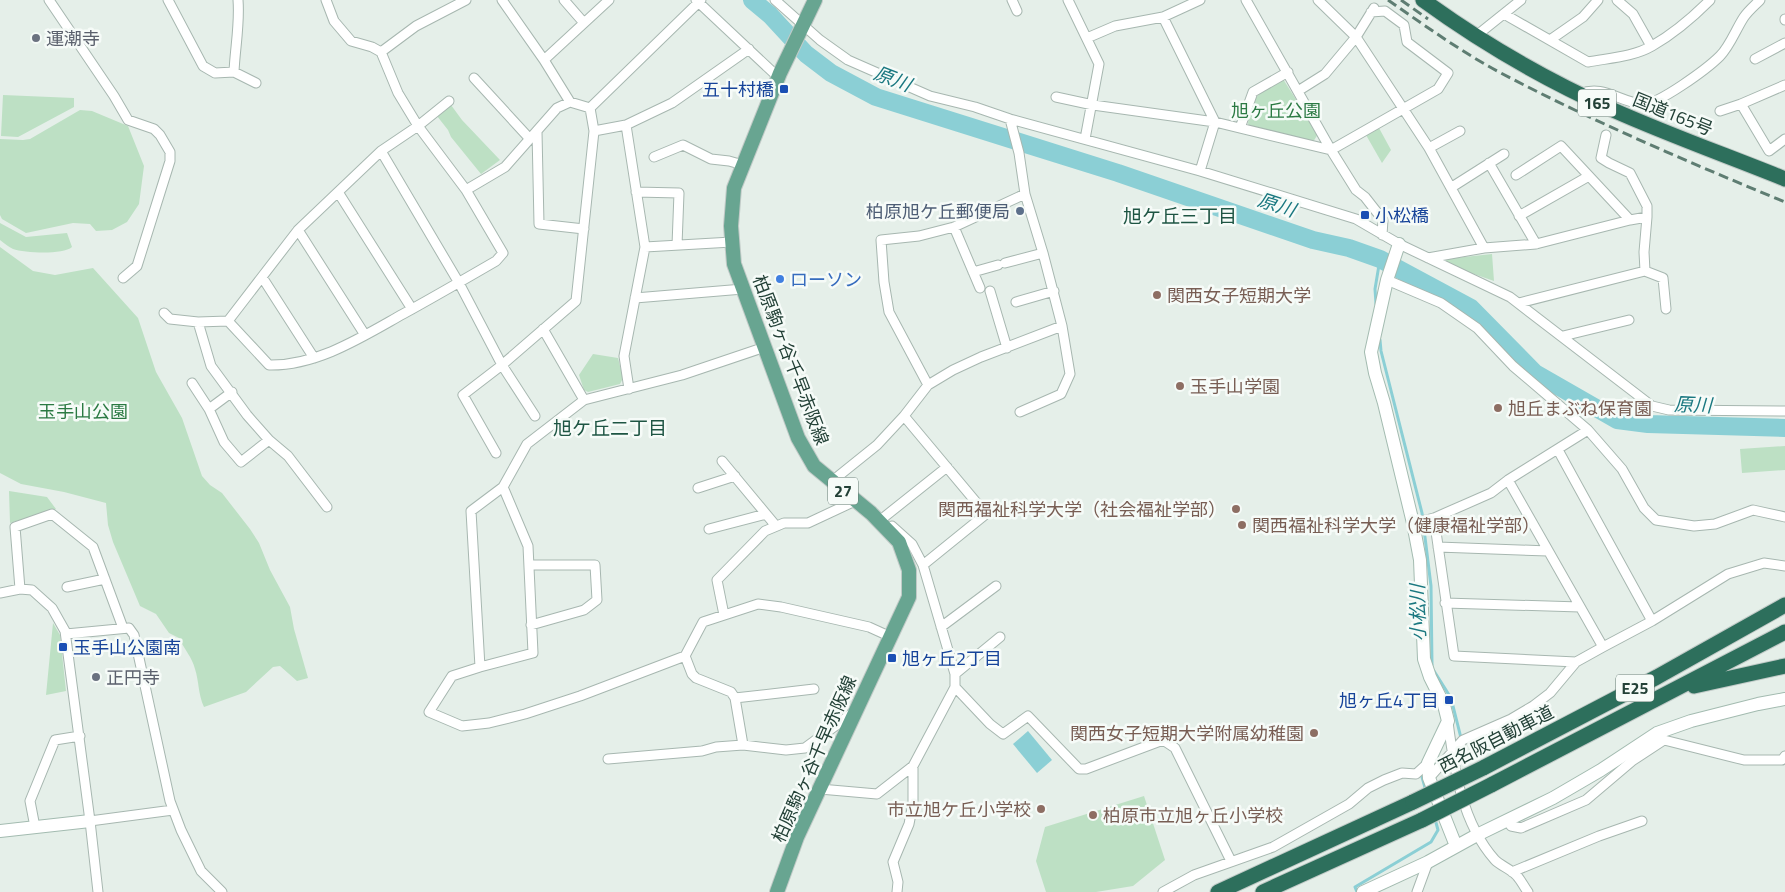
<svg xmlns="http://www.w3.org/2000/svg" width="1785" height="892" font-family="'Titillium Web','Noto Sans JP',sans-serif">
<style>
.green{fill:#bde0c4}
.water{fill:#8bcfd5}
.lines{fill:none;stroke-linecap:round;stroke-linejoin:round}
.stream{stroke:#8bcfd5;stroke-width:3}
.river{stroke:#8bcfd5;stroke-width:18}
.street-casing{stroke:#a7b7b0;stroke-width:11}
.secondary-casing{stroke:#a3bbb0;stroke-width:14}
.primary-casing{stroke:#c1cac7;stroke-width:16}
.highway-casing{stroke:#c1cac7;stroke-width:17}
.street{stroke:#fff;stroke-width:9}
.secondary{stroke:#fff;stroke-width:12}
.primary{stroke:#68a591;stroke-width:14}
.highway{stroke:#2d6f5c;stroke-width:15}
.rail{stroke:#5e7d72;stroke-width:3;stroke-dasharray:10 5;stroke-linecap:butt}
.highway-bridge-casing{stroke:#c1cac7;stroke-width:17;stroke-linecap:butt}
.highway-bridge{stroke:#2d6f5c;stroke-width:15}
.worship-dot{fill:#6b7280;stroke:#f6fbf8;stroke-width:2}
.transit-dot{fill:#1a4fb4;stroke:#f6fbf8;stroke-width:2}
.service-dot{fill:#5c6f8a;stroke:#f6fbf8;stroke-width:2}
.shop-dot{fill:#3f7fe0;stroke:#f6fbf8;stroke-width:2}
.education-dot{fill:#8d6e63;stroke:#f6fbf8;stroke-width:2}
.labels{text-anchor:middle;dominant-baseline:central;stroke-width:5;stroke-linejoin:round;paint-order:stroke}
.shield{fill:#f6fbf8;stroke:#627971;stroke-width:1}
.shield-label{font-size:16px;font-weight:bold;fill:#234137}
.worship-label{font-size:18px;fill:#5b616d;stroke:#f6fbf8;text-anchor:start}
.transit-label{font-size:18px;fill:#164399;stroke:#f6fbf8;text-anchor:start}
.park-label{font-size:18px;fill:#2b7a43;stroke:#f6fbf8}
.street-label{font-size:18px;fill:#234137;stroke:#f6fbf8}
.service-label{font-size:18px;fill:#4e5e75;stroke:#f6fbf8;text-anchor:end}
.shop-label{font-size:18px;fill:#366cbe;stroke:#f6fbf8;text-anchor:start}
.education-label{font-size:18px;fill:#785e54;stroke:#f6fbf8;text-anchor:start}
.water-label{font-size:19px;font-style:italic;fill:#1a7880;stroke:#f6fbf8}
.neighbourhood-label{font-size:19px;fill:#1e5543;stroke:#f6fbf8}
</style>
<rect width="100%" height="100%" fill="#e5efe9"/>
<path class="green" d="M1283,79L1318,134L1313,142L1249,127L1248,123C1255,92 1256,95 1283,79Z
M3,95L74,98V107L18,137L1,136Z
M451,105L462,120L500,160L481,174L451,137L448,130L437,116Z
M80,110L92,111L128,126L144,166L139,204L127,222L112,230L96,231L90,224L73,223L26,233L2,219L0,215V139L23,140L30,139Z
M1379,128L1391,150L1382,163L1366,135Z
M0,223L26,237L67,233L72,247C63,255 25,253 13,249C9,247 4,243 0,240Z
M0,247L33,271L55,275L93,268L138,318L156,372L182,418L202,476L210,485L222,493L250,529L259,543L270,570L290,607L294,629L308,678L297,681L280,666L273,667L246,692L204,707C198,694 199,681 195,669C192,657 184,649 179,638L169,633L156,614L140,606L113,542L108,525L106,503L64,492L21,484L0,473Z
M1492,254L1494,281L1445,264L1446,259Z
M593,354L618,358L623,378L620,384L588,392L584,390L579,375Z
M1785,446V470L1742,473L1740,449Z
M9,491L47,497L56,509L10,523Z
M53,623L60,635L66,691L46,695Z
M1144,796L1165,860L1133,886L1096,892H1046L1036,861L1045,827Z"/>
<path class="water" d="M1028,731L1052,760L1037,773L1013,744Z"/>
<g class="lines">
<path class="stream" d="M1376,304L1375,289L1380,259
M1380,340L1381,351L1422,513L1431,586L1432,665
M1434,671L1451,698L1461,738
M1443,767L1465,756L1463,744
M1426,775L1422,777L1426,791
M1357,892L1355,887L1431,842L1438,830L1435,819"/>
<path class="river" d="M752,0L770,15L806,54L831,73L876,97L1118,173L1313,240L1349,248L1380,259L1471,308L1535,373L1617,420L1648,424L1785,428"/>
<defs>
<path id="street" d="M49,0L114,96L128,120L154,129L160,135L170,152V161L137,266L123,278
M168,0L203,66L215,73L234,72L256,83
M502,0L544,60L570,102
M564,0L584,23
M696,0L778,77
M775,0L820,40L848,60L930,96L975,107L1010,119L1200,171L1356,219L1399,244L1510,297L1652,406L1669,410L1785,411
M1012,0L1017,11
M1068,0L1099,64L1085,139
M1246,0L1331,150L1356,190L1365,197L1383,220L1382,235
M1318,0L1356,37L1429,148L1484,248
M1617,0L1633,14L1651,46
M1504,14L1588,62C1609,58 1633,57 1652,46C1673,34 1693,17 1710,0
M1163,17L1215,122L1200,171
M1785,19V20
M1476,36L1521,0
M1087,38L1115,26L1163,17L1200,0
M1550,40L1583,17L1598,0
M381,52L416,26L466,0
M1755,59L1785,43
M544,60L609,0
M234,72C235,48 240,24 238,0
M474,78L530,139
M1785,85L1741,104L1769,151L1785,139
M1298,91L1325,74L1356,37L1374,8
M1580,94C1603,84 1619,102 1642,104C1657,106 1708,68 1720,56C1730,46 1736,29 1744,17C1748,11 1754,6 1760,0
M1056,97L1093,105L1215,122L1331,150L1438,89L1448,73L1407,42L1404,25L1385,11L1371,12
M590,108L701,0
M1720,111L1741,104
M1010,119L1019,153L1025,194L1043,253L1062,326L1070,374L1061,394L1020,412
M626,125L645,247L624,356L629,389
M1240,128L1253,92L1288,72
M594,131L626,125L672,103L749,49
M537,132L539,224L584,229
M1606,135L1601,158L1609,163L1630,173L1647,206V217
M1429,148L1460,131
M381,151L459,283L502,365L535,416
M654,157L683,145L711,159L729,161L743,165
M1489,163L1536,244
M1516,175L1561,146L1589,176
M1452,187L1504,154
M466,190L505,167L557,108L570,102L590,108
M338,192L412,309
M636,192L679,193L677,245
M954,227L980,288
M298,230L365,335
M645,247L732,242
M1428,258L1484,248L1536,244L1630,220
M1005,263L1043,253
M1645,271L1663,278L1666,309
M973,272L998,265
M262,277L314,358
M1387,280L1441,303L1477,328L1513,366L1588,430L1622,469L1644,508L1656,520L1694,526L1715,524L1753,510L1785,517
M990,291L1007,348
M635,298L743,289
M1016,302L1054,291
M1519,303L1645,271L1644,252L1647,217L1630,220L1589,176L1519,216
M164,313L170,319L198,322L228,321L298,230L381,151L418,126L449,101
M228,321L269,365C317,366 362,337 403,314C434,297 465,279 496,261L503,253L466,190L418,126L398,93L381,52L372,47L351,41L334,21L326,0
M198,322L211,366L247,415L269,440L288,456L327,507
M543,329L584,400
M1563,336L1629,320
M192,383L209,409L224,442L241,462L269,440
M928,385L889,312L884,282L881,240L919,236L954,227L1025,194
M209,409L232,392
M904,416L986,514L923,565
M1558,450L1652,621
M496,453L463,395L502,365L576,301L594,131L590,108
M722,461L776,526
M1508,480L1603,647
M831,482L877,445L904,416L928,385L953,370L981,357L1062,326
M503,487L471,511L480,667L533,653L528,546L503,487L527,444L584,400L682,375L765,347
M698,488L735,476
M883,518L947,467
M1434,518L1454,656L1576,662
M1413,523L1434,518L1491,493L1508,480L1588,430
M709,529L766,514
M1438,547L1548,551
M529,565H595L597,600L584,610L531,625
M67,587L105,579
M20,589L15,527L52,514L93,547L123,628
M0,593L20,589L32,590L52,608L65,631L90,821L173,810
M1445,603L1580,607
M724,615L717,580L765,531L784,523H808L855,501
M941,627L996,586
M66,634L129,628L134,635L170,801L181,830L201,871L222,892
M685,656L692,674L696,678L731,692L735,698L743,745
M480,667L452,676L429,712L462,726L489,723L525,714L580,696L685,656L703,622L758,604L781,607L869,627L891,637
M955,674L1000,637
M955,687L990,724L1003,734L1028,716L1079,769H1086L1163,740L1175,748L1231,861
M735,698L814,689
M1448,722C1454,769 1462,823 1495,860C1501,866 1511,869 1517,876C1521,880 1524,887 1528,892
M608,759L702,751L716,747L743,745L786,750L805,748L854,712
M1429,778L1463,740L1511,719L1533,706L1550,693L1576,662L1603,647L1652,621L1728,574L1764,563L1785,566
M820,789L877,794L913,766L955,687V674L923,565L912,544L892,526
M1507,820L1511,826L1521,828L1586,800L1632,761L1664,740L1744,760H1782L1785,756
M90,821L98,892
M35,827L30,801L55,740L80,736
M1512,872L1599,836L1642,821
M897,892L898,882L893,862L909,824L913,803V766
M1163,892L1194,875L1273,847L1349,804L1368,788L1384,780L1402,773L1416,774L1428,763
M1417,892L1428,862"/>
<path id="secondary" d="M1399,244L1387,280L1371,352L1375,373L1384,403L1413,523L1420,560L1424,659L1430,677L1444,705L1448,721L1428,763L1429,778L1456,846
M0,831L90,821
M1363,892L1428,862L1477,835L1553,798L1601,770L1657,733L1691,721L1758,704L1785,699"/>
<path id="primary" d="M777,892L797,837L909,597V570L899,542L871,513L814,466L798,438L734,264L731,226L734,188L780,73L815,0"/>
<path id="highway" d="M1423,0C1482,43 1546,80 1613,110C1669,135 1728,156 1785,179
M1694,686L1785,666
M1483,768L1657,677L1785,605
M1491,785L1785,632
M1218,892L1413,802
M1263,892L1422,820"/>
</defs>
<use href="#street" class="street-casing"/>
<use href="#secondary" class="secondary-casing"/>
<use href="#primary" class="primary-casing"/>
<use href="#highway" class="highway-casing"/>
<use href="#street" class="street"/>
<use href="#secondary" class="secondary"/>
<use href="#primary" class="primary"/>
<use href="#highway" class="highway"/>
<path class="rail" d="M1388,0C1424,25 1460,51 1499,72C1592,121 1688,162 1785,202
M1401,0L1428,19"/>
<defs>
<path id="highway-bridge" d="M1413,802L1483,768
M1422,820L1491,785"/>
</defs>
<use href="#highway-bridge" class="highway-bridge-casing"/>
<use href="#highway-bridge" class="highway-bridge"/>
</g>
<g class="worship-dot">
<circle cx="36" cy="38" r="5"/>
<circle cx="96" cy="677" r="5"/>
</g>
<g class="transit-dot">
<rect x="779" y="84" width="10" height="10" rx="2.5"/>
<rect x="1360" y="210" width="10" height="10" rx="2.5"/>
<rect x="58" y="642" width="10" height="10" rx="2.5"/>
<rect x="887" y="653" width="10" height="10" rx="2.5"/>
<rect x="1444" y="695" width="10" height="10" rx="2.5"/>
</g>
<circle class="service-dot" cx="1020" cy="211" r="5"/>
<circle class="shop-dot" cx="780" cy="279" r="5"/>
<g class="education-dot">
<circle cx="1157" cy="295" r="5"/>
<circle cx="1180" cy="386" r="5"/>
<circle cx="1498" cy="408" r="5"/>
<circle cx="1236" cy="509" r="5"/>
<circle cx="1242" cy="525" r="5"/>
<circle cx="1314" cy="733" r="5"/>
<circle cx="1041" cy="809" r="5"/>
<circle cx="1093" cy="815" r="5"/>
</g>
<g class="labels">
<g class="shield">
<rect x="1578" y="89.5" width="38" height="27" rx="4"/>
<rect x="828" y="477.5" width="30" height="27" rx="4"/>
<rect x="1616" y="674.5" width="38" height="27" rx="4"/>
</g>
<g class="shield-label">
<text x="1597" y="103">165</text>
<text x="843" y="491">27</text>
<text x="1635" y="688">E25</text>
</g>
<g class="worship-label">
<text x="46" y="38">運潮寺</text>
<text x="106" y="677">正円寺</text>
</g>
<g class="transit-label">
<text x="774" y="89" text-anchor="end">五十村橋</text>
<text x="1375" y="215">小松橋</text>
<text x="73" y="647">玉手山公園南</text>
<text x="902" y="658">旭ヶ丘2丁目</text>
<text x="1439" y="700" text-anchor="end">旭ヶ丘4丁目</text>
</g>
<g class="park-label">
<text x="1276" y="110">旭ヶ丘公園</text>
<text x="83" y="411">玉手山公園</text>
</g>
<g class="street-label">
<text transform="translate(1673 114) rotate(22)">国道165号</text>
<text transform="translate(791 360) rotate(69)">柏原駒ヶ谷千早赤阪線</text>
<text transform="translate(1496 739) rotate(-27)">西名阪自動車道</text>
<text transform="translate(814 759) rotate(-66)">柏原駒ヶ谷千早赤阪線</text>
</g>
<g class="service-label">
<text x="1010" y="211">柏原旭ケ丘郵便局</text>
</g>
<g class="shop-label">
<text x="790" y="279">ローソン</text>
</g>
<g class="education-label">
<text x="1167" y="295">関西女子短期大学</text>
<text x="1190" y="386">玉手山学園</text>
<text x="1508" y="408">旭丘まぶね保育園</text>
<text x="1226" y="509" text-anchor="end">関西福祉科学大学（社会福祉学部）</text>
<text x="1252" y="525">関西福祉科学大学（健康福祉学部）</text>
<text x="1304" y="733" text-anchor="end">関西女子短期大学附属幼稚園</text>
<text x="1031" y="809" text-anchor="end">市立旭ケ丘小学校</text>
<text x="1103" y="815">柏原市立旭ヶ丘小学校</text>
</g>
<g class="water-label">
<text transform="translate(893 78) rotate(21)">原川</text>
<text transform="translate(1277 204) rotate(18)">原川</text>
<text transform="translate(1693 404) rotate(2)">原川</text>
<text transform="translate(1417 613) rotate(-91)">小松川</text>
</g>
<g class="neighbourhood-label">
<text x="1180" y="215">旭ケ丘三丁目</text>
<text x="610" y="427">旭ケ丘二丁目</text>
</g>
</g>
</svg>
